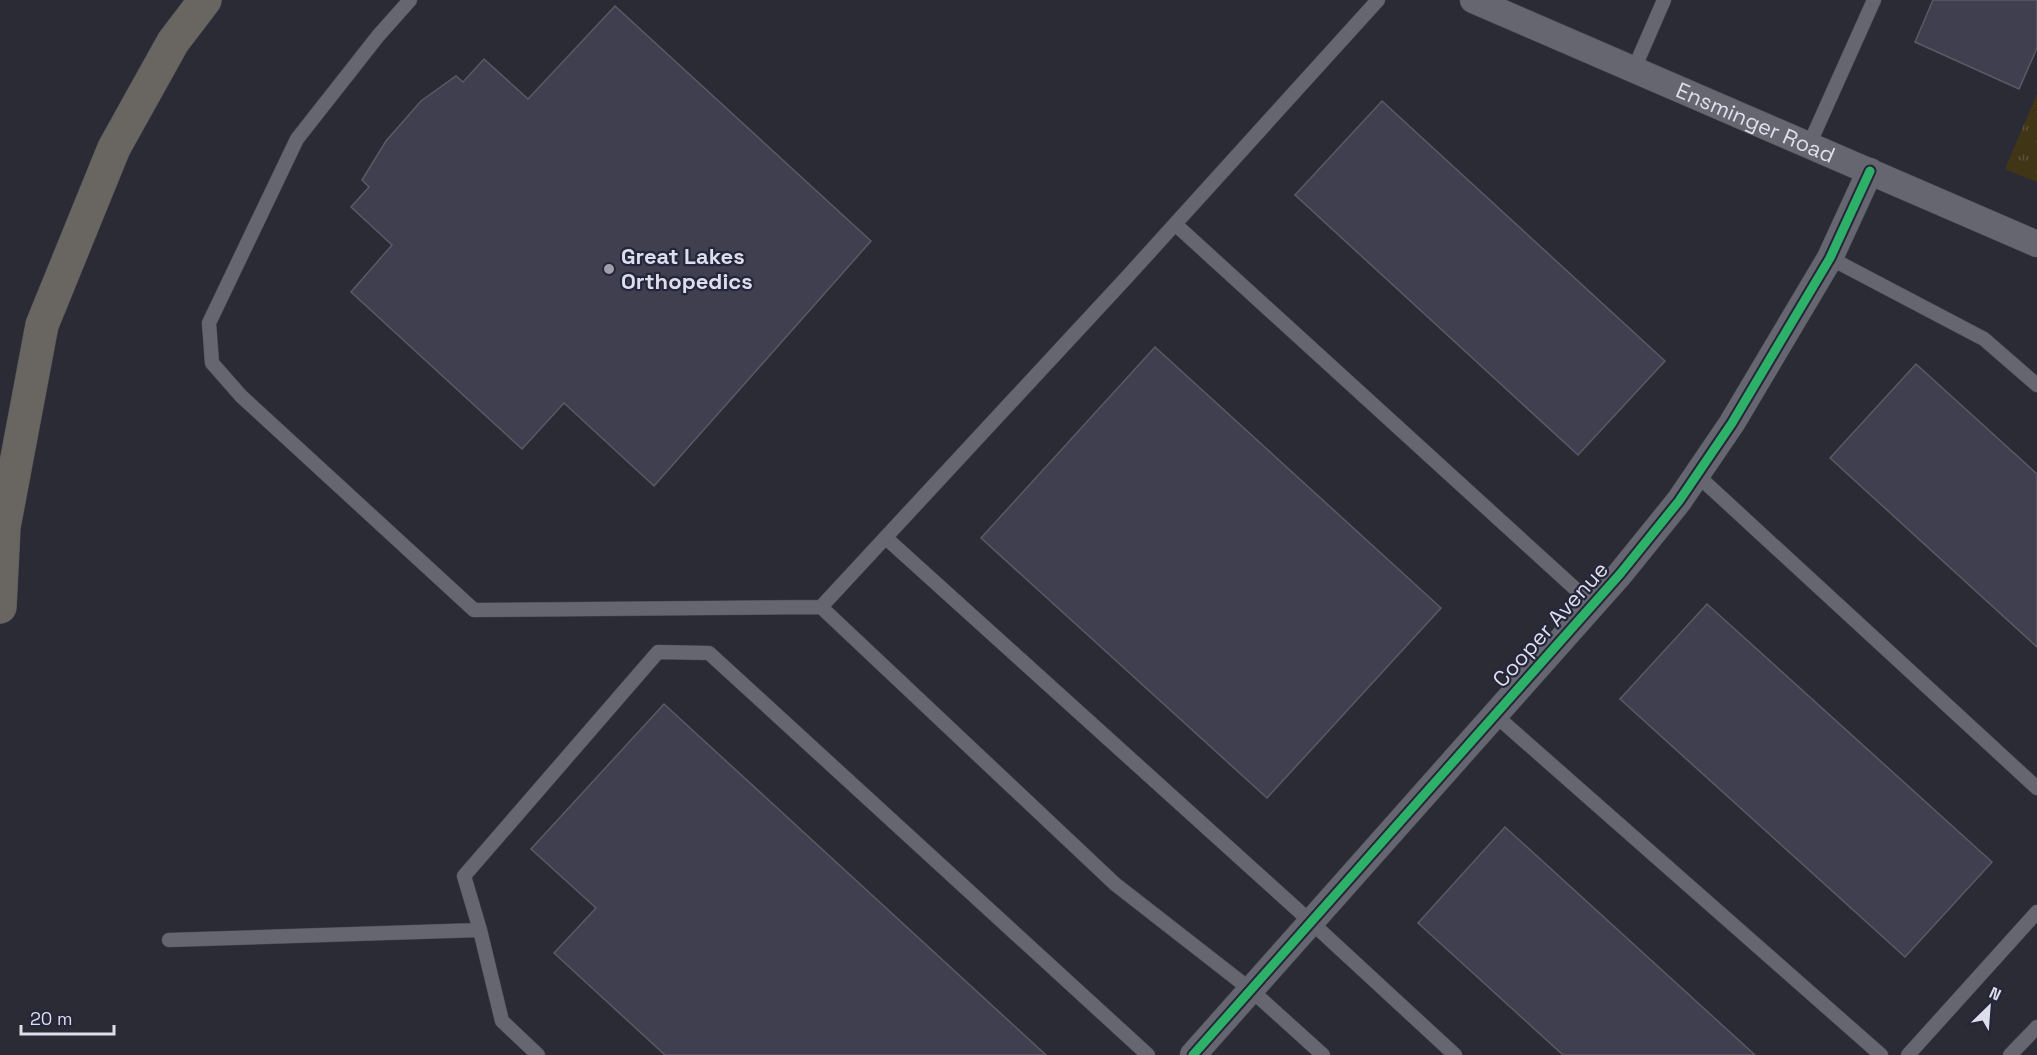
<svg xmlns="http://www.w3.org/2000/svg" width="2037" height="1055" font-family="'Space Grotesk',sans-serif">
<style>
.park{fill:url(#park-tufts)}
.building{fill:#403f50;stroke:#5a5a64;stroke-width:1.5}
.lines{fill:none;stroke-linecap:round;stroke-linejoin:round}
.lane-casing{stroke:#494852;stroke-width:15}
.street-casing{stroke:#494852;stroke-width:27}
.highway-casing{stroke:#494852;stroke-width:34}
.lane{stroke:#666670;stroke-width:14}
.street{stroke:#666670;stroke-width:26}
.highway{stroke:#696662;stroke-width:33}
.cycleway-casing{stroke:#26263b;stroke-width:13}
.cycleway{stroke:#2db169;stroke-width:9}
.poi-dot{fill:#9f9fac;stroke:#26263b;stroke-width:2}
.labels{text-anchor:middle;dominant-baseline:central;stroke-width:4.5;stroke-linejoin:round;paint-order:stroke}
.street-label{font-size:22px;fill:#dddeec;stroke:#26263b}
.poi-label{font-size:22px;font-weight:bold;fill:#dddeec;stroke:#26263b;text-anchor:start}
</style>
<defs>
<pattern id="park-tufts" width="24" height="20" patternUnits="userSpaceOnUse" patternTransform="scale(1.5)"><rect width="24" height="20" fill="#403514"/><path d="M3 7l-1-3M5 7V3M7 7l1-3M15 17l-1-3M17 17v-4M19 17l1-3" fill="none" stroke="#5b5236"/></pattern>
</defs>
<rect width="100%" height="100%" fill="#2b2b36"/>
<path class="park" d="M2037,94V182L2005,169Z"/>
<path class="building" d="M1933,0H2037V48L2019,89L1915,42Z
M615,6L871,241L654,486L564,403L522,449L351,292L392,245L351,207L369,187L362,180L386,141L421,101L456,76L463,82L484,59L528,99Z
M1382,101L1665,361L1578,455L1295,195Z
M1155,347L1441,608L1267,798L981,538Z
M1916,364L2037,474V647L1830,458Z
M1707,604L1992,862L1905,957L1620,699Z
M664,704L1046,1055H665L554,953L596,908L531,849Z
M1505,827L1755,1055H1563L1418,923Z"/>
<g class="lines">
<defs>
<path id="lane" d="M410,0L378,36L297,139L209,323L212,363L241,396L474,610L821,607
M1634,69L1664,0
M1809,145L1874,0
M1175,224L1593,605
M1830,258L1984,339L2037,385
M1697,475L2037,788
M886,538L1311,922L1455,1055
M1495,715L1881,1055
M169,940L480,930
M538,1055L502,1021L480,930L464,876L658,652L709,653L1148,1055
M1323,1055L1251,990L1115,884L821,607L1127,277L1378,0
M1908,1055L2037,912
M2010,1055L2037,1027"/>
<g id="street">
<path id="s1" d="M1473,0L2037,244"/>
<path d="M1193,1055L1620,574L1679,501L1732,423L1830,258L1870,171"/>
</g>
<path id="highway" d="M0,607L4,527L42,325L114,148L173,42L205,0"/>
</defs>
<use href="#lane" class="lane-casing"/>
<use href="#street" class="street-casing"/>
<use href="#highway" class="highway-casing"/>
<use href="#lane" class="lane"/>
<use href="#street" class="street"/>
<use href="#highway" class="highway"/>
<defs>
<path id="cycleway" d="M1193,1055L1620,574L1679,501L1732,423L1830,258L1870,171"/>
</defs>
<use href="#cycleway" class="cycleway-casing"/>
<use href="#cycleway" class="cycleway"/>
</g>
<circle class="poi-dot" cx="609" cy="269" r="6"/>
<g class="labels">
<g class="street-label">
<text stroke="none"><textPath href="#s1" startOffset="308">Ensminger Road</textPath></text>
<text transform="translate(1550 624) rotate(-48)">Cooper Avenue</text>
</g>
<g class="poi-label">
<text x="621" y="256">Great Lakes<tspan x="621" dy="25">Orthopedics</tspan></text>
</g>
</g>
<g transform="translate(1989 1007) rotate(25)" stroke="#26263b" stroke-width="4.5" paint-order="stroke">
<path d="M0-4.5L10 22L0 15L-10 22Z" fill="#dddeec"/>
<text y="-9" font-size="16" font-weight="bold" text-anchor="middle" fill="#dddeec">N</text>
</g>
<path d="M21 1025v9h93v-9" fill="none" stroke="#dddeec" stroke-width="3"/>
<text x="30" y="1025" font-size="18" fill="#dddeec" stroke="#26263b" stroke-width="4.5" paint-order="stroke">20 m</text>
</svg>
